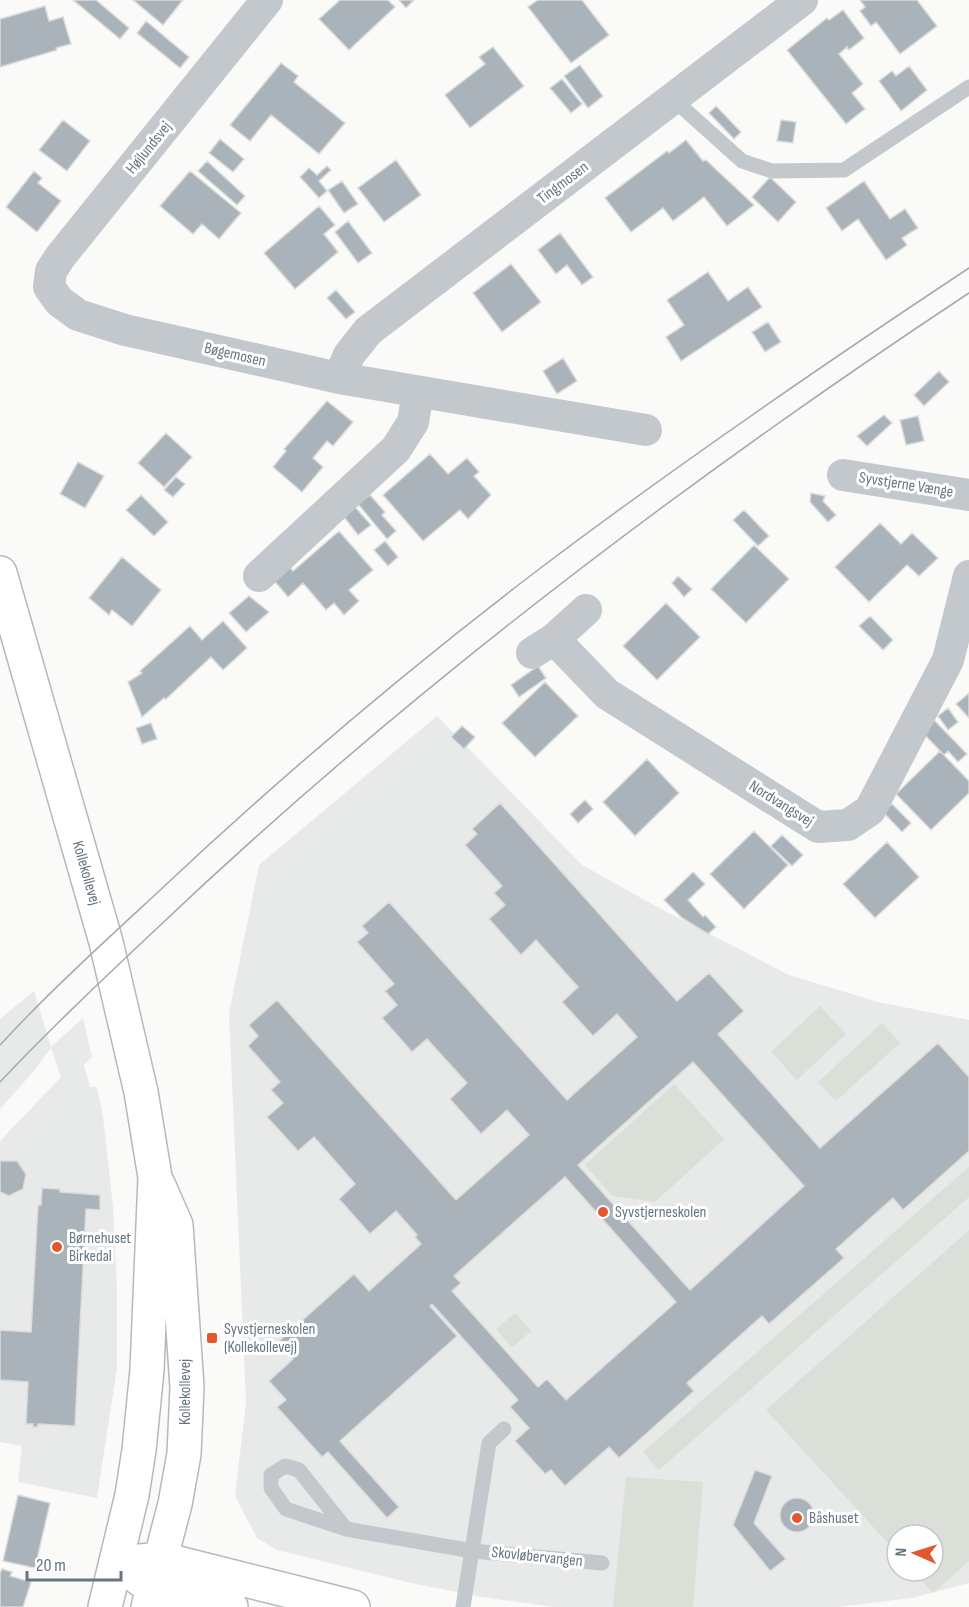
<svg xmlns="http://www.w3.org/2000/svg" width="969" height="1607" font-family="'Sofia Sans Condensed',sans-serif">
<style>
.built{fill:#e8e9e9;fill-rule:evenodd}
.green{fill:#dadfd7}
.building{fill:#aab3b9;stroke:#dcdcda;stroke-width:1.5;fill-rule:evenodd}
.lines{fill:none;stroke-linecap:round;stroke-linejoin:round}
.secondary-casing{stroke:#b3babf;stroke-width:36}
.lane{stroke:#c3c8cc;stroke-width:15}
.street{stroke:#c3c8cc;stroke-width:32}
.secondary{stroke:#fff;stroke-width:33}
.tram{stroke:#a2aab0;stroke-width:1.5}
.poi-dot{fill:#e4572e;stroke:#fff;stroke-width:2}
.labels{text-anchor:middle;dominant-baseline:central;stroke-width:6;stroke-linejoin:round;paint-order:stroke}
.street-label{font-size:16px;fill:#657683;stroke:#fff}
.poi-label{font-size:16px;fill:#657683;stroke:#fff;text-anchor:start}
</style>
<rect width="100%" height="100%" fill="#fafaf8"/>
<path class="built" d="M437,716L582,865L661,909L789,975L878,1002L969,1020V1583L912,1598L838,1607H554L482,1597L411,1583L277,1550L257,1538L235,1496L246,1403L229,1013L259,865ZM897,1535H933V1571H897Z
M34,991L51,1047L83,1018L92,1057L84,1065L90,1087H97L103,1117L113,1207L117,1287V1368L97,1498L18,1482L22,1446L0,1442V1141L61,1077L51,1048L33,1072L0,1109V1019Z"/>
<path class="green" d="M820,1006L846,1034L797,1080L771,1052Z
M882,1023L900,1043L836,1101L818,1082Z
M674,1084L724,1139L655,1202L613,1196L585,1165Z
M969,1167V1197L659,1470L643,1452Z
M969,1230V1561L933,1593L913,1571H933V1535H897V1553L766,1410Z
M515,1313L531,1331L512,1348L496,1329Z
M626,1477L703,1482L693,1607H613Z"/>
<path class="building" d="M73,0H96L129,28L120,39Z
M133,0H183L163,25Z
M340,0H388L395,7L349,50L319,19Z
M399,0H414L406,8Z
M538,0H582L609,35L571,63L528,7Z
M860,0H917L937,26L900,54L876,22L871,26L860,11L865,7Z
M45,6L49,21L63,17L71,44L56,48L57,50L0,67V19Z
M843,10L864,38L849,50L847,47L839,54L863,84L852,93L865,109L846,124L787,50L827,18L829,20Z
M146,21L189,57L180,68L137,33Z
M493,47L524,86L470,128L445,95L485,64L479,57Z
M281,63L298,76L294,82L345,123L319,154L271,115L250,141L230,125Z
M580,65L603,96L588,108L564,76Z
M909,66L927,90L901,111L879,81L892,71L896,76Z
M562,79L582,104L571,113L550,88Z
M716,106L741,132L734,139L709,113Z
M63,120L90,141L67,171L39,150Z
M781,120L796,122L793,143L777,141Z
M220,139L244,159L233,172L209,153Z
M686,140L703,161L706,160L754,205L727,226L704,197L673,221L663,208L631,232L605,198L667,151L669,153Z
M396,160L421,195L384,222L358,188Z
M207,161L245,196L237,205L198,171Z
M327,166L331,170L319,181L327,191L319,198L300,177L309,168L317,175Z
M34,171L42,178L38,183L61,201L37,232L6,207Z
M190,171L241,213L219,239L202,224L193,234L160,206Z
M770,177L796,202L778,222L752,197Z
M342,181L358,204L344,213L328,190Z
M864,181L890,219L905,209L918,228L902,238L907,245L886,260L858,219L842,231L826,208Z
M319,206L335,225L324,234L338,252L295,289L264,253Z
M348,221L372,253L358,263L335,232Z
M560,233L593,277L582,285L567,265L556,274L538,250Z
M511,264L541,302L502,332L473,293Z
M708,272L728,301L748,287L762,307L681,361L666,337L684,325L667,300Z
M336,290L355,312L346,319L327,298Z
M768,322L781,342L765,352L752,332Z
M563,358L577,381L557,394L543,371Z
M939,371L949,382L924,406L914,395Z
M327,401L353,422L333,446L327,441L313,458L323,467L302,492L273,467L286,451L284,449Z
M884,415L892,423L867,446L857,436Z
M918,416L924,441L906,445L900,420Z
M166,433L192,457L164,487L138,463Z
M430,454L448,474L467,458L479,472L474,476L491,495L468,519L460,510L423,541L383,495Z
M78,462L104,476L85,508L60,494Z
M176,477L185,484L173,497L164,490Z
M811,493L825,496L823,501L836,515L828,522L810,502Z
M141,495L168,522L154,536L126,510Z
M370,495L385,512L382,515L396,531L387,539L358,504Z
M355,507L371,525L358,535L344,517Z
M744,510L769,536L758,546L733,520Z
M880,523L901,544L912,533L938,558L919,576L907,565L869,602L835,567Z
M339,531L373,570L349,590L359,601L344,615L334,603L326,610L303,583L288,597L271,577L287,564L293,571Z
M385,541L398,557L388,566L374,550Z
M754,545L789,579L746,623L711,589Z
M122,557L161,590L132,626L112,610L109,615L89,598Z
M678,576L692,589L684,597L672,583Z
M249,596L269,612L246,632L229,613Z
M666,603L700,637L657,680L623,646Z
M870,616L893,640L883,650L859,626Z
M223,621L247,648L223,670L211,657L166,699L164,698L142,717L128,682L142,673L140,671L190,626L202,640Z
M538,666L546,678L519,697L511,685Z
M545,682L578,716L535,757L502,723Z
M969,693V718L956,704Z
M948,708L958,722L948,730L938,716Z
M933,719L967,754L958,762L948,751L944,755L921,731Z
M151,723L157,739L142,744L136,728Z
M462,726L475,737L464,749L451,737Z
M940,751L969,781V793L931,830L896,794Z
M647,759L679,793L635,836L603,802Z
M585,800L593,809L578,823L570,814Z
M500,803L677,1001L709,973L744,1011L718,1034L820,1148L938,1043L969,1077V1151L903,1210L893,1198L836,1249L844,1258L769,1324L762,1316L687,1383L694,1391L619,1458L609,1447L565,1486L551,1470L545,1474L515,1441L529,1428L510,1407L518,1400L432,1304L430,1306L457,1336L340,1441L399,1507L387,1518L328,1452L322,1457L277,1407L286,1400L269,1381L293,1359L278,1342L354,1274L369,1291L421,1244L415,1237L417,1235L396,1211L370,1234L339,1199L355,1184L314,1137L298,1151L267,1117L283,1103L271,1090L280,1082L248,1046L258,1036L249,1025L277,1000L456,1200L529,1135L507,1110L481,1134L450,1099L467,1083L427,1039L412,1052L382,1018L397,1005L385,991L394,984L357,942L368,933L362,926L389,902L567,1100L637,1037L617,1014L593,1036L562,1002L578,987L536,940L521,955L489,919L505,905L494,893L502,886L465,845L477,834L472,829ZM693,1062L804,1186L690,1290L578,1165ZM565,1177L676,1302L566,1400L547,1379L538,1387L452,1291L461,1283L454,1276Z
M892,804L911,823L902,832L883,812Z
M754,831L788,865L744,909L710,874Z
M782,835L803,855L792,866L771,846Z
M887,842L919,877L875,918L843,884Z
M693,872L705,884L688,900L703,917L705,915L716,927L708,934L682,918L664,900Z
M0,1161H17L26,1174L23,1189L9,1196L0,1192Z
M42,1188L60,1189V1192L100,1195V1210L86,1209L75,1426L38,1424V1427H33V1424H26L28,1382L0,1380V1330L31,1332L38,1205H41Z
M755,1470L772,1476L754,1523L786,1559L770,1571L733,1525Z
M18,1495L50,1503L35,1568L3,1561Z
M780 1515a17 17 0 1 1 34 0a17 17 0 1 1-34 0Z
M2,1569L12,1572L10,1576L31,1582L23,1607H0V1573Z"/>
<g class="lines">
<defs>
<path id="secondary" d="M0,573L106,942L141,1092L155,1177L147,1370L139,1450L132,1495L105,1607
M140,1561L162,1559L353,1607
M137,1577L154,1589L231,1607
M148,1607L175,1504L184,1454L187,1387L176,1225L158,1184"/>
</defs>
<use href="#secondary" class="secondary-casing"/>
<path class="lane" d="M673,99L742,161L772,171L844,170L969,87
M346,1529L299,1470L285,1466L271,1475V1488L286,1509L346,1529L473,1551L602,1563
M463,1607L489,1443L504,1429"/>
<path class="street" d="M267,0L60,257L51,271L49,287L59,301L78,315L125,330L339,378L646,430
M339,378L349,355L368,331L802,0
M843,475L969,495
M259,576L396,449L413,422L418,393
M554,639L607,694L818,827L848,825L870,810L948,660L969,576
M532,653L554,639L586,610"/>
<use href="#secondary" class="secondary"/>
<path class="tram" d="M0,1045C50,991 104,942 157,893C277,780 403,673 534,573C675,466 821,366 969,268
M0,1082C49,1030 101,981 153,932C404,693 680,484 969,293"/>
</g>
<g class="poi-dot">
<circle cx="603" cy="1212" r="6"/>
<circle cx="57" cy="1247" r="6"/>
<rect x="206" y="1332" width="12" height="12" rx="3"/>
<circle cx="797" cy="1518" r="6"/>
</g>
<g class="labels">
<g class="street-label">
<text transform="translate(149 148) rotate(-51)">Højlundsvej</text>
<text transform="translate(563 183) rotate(-37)">Tingmosen</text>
<text transform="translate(235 355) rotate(13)">Bøgemosen</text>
<text transform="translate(906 485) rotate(9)">Syvstjerne Vænge</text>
<text transform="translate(781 804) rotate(32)">Nordvangsvej</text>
<text transform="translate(86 873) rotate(74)">Kollekollevej</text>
<text transform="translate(185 1392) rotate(-90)">Kollekollevej</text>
<text transform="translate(537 1557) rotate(6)">Skovløbervangen</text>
</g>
<g class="poi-label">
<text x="615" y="1212">Syvstjerneskolen</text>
<text x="69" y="1238">Børnehuset<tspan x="69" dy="18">Birkedal</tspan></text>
<text x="224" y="1329">Syvstjerneskolen<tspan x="224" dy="18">(Kollekollevej)</tspan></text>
<text x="809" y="1518">Båshuset</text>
</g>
</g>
<g transform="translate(915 1553) rotate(273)"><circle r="28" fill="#ffffff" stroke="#c1c8cd" stroke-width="1.5"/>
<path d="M0-4.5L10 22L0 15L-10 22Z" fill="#e4572e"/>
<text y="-9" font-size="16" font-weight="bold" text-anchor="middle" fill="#657683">N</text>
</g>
<path d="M27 1571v9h94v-9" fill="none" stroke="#657683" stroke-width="3"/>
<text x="36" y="1571" font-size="18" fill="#657683" stroke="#ffffff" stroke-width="4.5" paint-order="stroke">20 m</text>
</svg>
